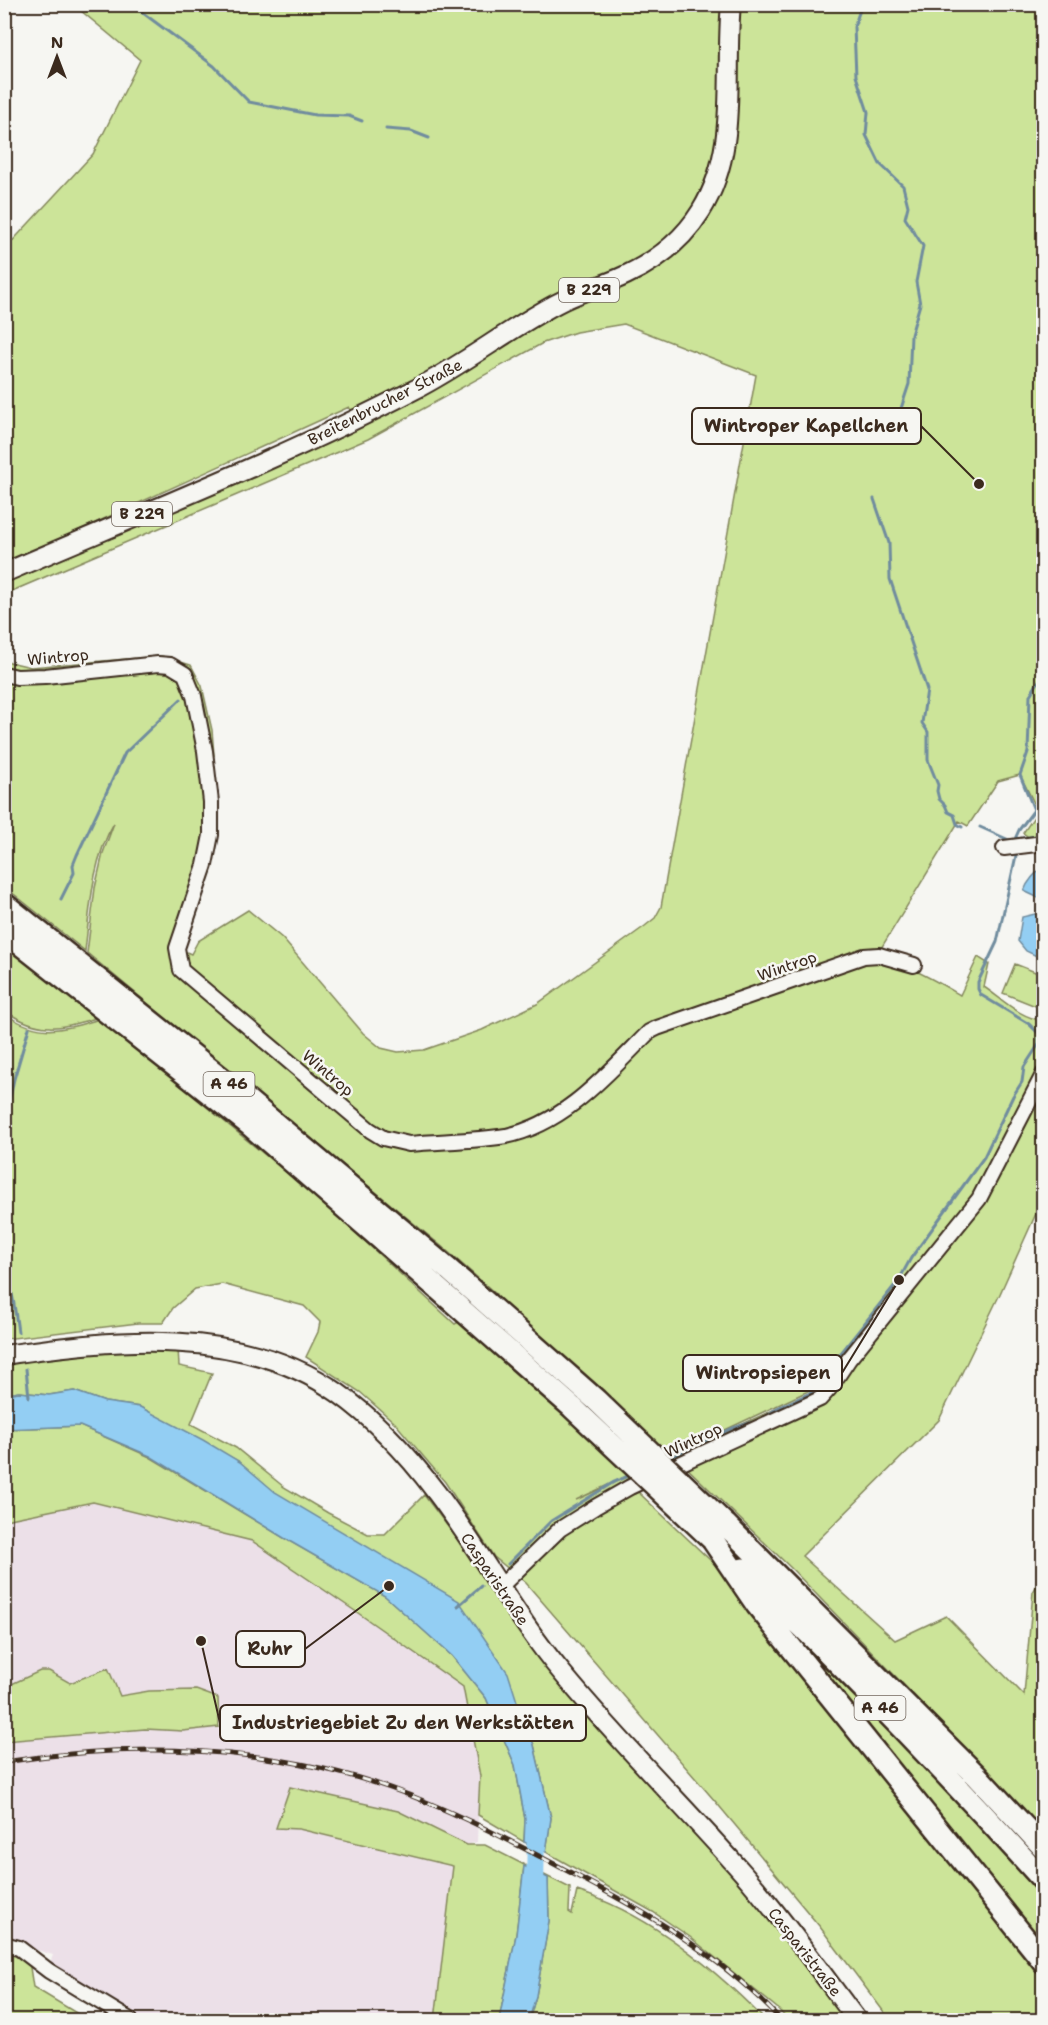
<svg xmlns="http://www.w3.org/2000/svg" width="1048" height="2025" font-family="'Shantell Sans',sans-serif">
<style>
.built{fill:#ece0e8}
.green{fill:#cce499;stroke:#84875c;stroke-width:1.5;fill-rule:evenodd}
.water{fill:#93cef3;stroke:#708c9e;stroke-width:1.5}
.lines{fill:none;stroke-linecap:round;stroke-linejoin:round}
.stream{stroke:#708c9e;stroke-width:3}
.river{stroke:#93cef3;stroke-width:18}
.minor-casing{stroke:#3b2a1e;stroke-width:18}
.major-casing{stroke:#3b2a1e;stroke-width:22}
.highway-casing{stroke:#3b2a1e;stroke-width:26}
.minor{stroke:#f6f6f2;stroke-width:14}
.major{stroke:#f6f6f2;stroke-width:18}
.highway{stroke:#f6f6f2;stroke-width:21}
.rail-casing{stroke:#3b2a1e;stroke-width:5}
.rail{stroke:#f6f6f2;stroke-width:3;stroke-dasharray:9;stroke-linecap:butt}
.highway-bridge-casing{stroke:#3b2a1e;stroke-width:26;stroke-linecap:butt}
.highway-bridge{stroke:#f6f6f2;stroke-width:21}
.labels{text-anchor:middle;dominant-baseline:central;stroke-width:5;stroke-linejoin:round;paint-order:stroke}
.shield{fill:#f6f6f2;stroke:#73675e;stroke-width:1.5}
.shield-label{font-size:15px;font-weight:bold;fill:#3b2a1e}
.street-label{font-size:16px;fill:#3b2a1e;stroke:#f6f6f2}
.leader{fill:none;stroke:#3b2a1e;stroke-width:2}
.callout-dot{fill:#3b2a1e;stroke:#f6f6f2;stroke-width:2}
.callout{fill:#f6f6f2;stroke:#3b2a1e;stroke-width:2}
.callout-label{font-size:18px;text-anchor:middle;font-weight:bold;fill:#3b2a1e}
</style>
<rect width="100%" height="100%" fill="#f6f6f2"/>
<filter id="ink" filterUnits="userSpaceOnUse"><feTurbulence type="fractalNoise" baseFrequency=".0167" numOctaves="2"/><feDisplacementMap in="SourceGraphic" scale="12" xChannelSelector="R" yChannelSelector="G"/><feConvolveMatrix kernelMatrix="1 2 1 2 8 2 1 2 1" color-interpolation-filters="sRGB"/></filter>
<g filter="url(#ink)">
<path class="built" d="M93,1502L251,1541L358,1613L463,1687L480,1776L477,1842L467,1845L398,1811L290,1787L276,1828L299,1829L453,1866L435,2020H143L49,1966L53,1955L5,1940V1741L145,1729L183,1731L149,1691L119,1696L107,1669L70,1683L49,1671H40L5,1687V1520Z"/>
<path class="green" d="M74,5H1043V847L1023,833L1038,811L1020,775L998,781L968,826L959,821L880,950L650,1028L555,1111L505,1142L559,1118L653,1032L864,959C899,958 931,978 960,995L978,957L989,964L984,987C1001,998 1022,1020 1043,1020V1198L999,1296L939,1420L802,1556L895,1640L946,1616L1024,1695L1033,1592L1043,1575V1829L791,1568L686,1467L636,1490L727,1576L1043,1970V2020H890L820,1927L715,1801L526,1583L494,1557L445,1482L395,1423L360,1392L306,1357L318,1332L320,1322L304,1306L222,1284L195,1289L173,1308L163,1323H138L5,1339V1014C41,1038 61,1030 100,1019L321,1201L455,1324L485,1307L496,1294L446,1250L87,953L95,888L103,853L114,823C92,860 90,909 85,951L5,887V661L31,667L162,656L191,665L202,686L212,730L214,755L208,754V830L182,950L191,954L198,941L248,910L282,938L363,1033L381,1048L398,1052L424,1050L482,1030L537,1004L645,926L655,918L661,907L756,375L624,324L576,332L543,343L368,439L5,594V582L359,423L349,407L5,564L4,250L93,154L140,60ZM843,1350L817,1390L576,1500L808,1391L818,1383Z
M4,944L100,1017C60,1028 42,1035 5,1011Z
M1015,964L1043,975V1009L1003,993Z
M178,1348L179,1366L212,1373L191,1424L236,1448L284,1487L328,1513L368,1534H385L424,1495L494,1588L798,1950L849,2020H788L777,2008L690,1937L653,1912L546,1852L551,1818L534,1745L520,1711L240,1462L140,1407L105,1402L74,1391L49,1395L19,1392L5,1395L4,1361L57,1354Z
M80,1426L150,1457L284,1538L385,1596L452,1656L486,1698L515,1765L525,1819L524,1842L478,1815L480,1776L463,1687L358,1613L252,1541L93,1502L5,1520V1429Z
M794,1636L921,1764L1043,1897V1953Z
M108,1668L120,1696L149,1691L196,1690L218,1698L219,1727L183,1731L145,1729L5,1741V1687L40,1671H49L70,1683Z
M290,1787L398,1811L467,1845H485L570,1888L569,1912L572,1914L577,1891C647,1913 714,1968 765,2020H529L536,1996L549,1921L548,1878L524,1866L516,1935L499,2020H435L453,1866L299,1829L276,1828Z
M4,1952L29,1961L33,1987L88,2020H5Z"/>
<path class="water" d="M1043,867V900L1024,891C1028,880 1035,874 1043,867Z
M1035,914L1043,916V959L1026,951L1018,941L1022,917Z
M74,1391L105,1402L140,1407L203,1440L240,1462L275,1492L459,1601L508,1673L520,1711L534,1745L551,1818L546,1852L524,1842L525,1819L515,1765L486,1698L452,1656L385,1596L284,1538L150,1456L80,1426L5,1429V1395L18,1392L49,1395Z
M524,1866L548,1878L549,1921L536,1996L529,2020H499L516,1935Z"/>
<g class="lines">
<path class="stream" d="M131,4L214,66L249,102L315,115L349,116L362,121
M862,4L854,27L856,76L868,112L866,135L880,164L903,186L908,206L905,218L923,246L916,282L920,304L911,335L909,384L893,433
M386,129L411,131L429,138
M874,499L889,543L890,579L927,690L922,723L928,732V760L938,785L937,791L939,799L945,805L948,812L954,815L957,824L962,827
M980,827L1009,840L1036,836L1042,837
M1015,839L1019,830L1034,810L1020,775L1028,752L1030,695L1044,673
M61,899L74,873L73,865L77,855L125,753L181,699
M4,1126L14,1079L29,1028
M4,1269C13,1289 15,1311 18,1332
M26,1369L29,1397
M666,1459L733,1428L763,1419L777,1408L810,1393L820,1385L841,1353L899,1280L911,1258L984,1157L1013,1096L1022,1082L1024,1067L1039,1044V1034L1029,1024L981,995L978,989V982L997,942L1017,851
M508,1564L551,1521L614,1482L630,1475
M458,1606L481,1586"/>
<path class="river" d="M535,1895L536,1823"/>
<defs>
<path id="minor" d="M4,674L17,677L45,676L158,664L170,665L185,674L194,696L205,751L211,802V835L205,865L177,948L181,970L370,1130L383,1138L409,1144C441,1141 474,1141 506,1136C565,1124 608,1073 649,1032L657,1028L864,956L879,955L914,965
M1004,848L1044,843
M500,1587L560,1529L595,1507L630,1487L820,1399L829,1389L849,1359L979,1199L1044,1073
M4,1944L19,1948L49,1971L130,2020"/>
<path id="major" d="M4,573C141,514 281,459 414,390C463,365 507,330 556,304C578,292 603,286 626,275C656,261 683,240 701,211C740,148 724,74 731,4
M4,1355C115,1339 241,1325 338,1393C376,1420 408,1455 436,1492C481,1551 515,1617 563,1674C620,1743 684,1806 743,1873C784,1920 820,1971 857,2020"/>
<path id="highway" d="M4,904L221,1078L449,1270
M4,931L250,1125L435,1286
M726,1525L977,1776L1044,1848
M712,1539L757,1605L1044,1962
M743,1569C847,1669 947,1773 1044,1881"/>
</defs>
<use href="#minor" class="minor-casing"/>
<use href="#major" class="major-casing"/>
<use href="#highway" class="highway-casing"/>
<use href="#minor" class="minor"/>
<use href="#major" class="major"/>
<use href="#highway" class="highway"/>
<defs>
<path id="rail" d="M4,1762C132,1742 267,1745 390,1788C450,1809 506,1839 562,1868C641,1909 720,1954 781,2020"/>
</defs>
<use href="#rail" class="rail-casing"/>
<use href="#rail" class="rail"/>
<defs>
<path id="highway-bridge" d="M449,1270L596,1400L726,1525
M435,1286L572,1407L712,1539"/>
</defs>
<use href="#highway-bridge" class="highway-bridge-casing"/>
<use href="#highway-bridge" class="highway-bridge"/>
</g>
</g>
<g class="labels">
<g class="shield">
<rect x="559" y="278" width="60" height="24" rx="4.5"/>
<rect x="112" y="502" width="60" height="24" rx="4.5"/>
<rect x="203.5" y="1072" width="51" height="24" rx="4.5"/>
<rect x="854.5" y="1696" width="51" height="24" rx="4.5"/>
</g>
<g class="shield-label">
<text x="589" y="290">B 229</text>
<text x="142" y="514">B 229</text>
<text x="229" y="1084">A 46</text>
<text x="880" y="1708">A 46</text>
</g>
<g class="street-label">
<text transform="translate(385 402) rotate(-27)">Breitenbrucher Straße</text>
<text transform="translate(58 657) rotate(-5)">Wintrop</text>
<text transform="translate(787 966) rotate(-19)">Wintrop</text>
<text transform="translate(328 1073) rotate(40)">Wintrop</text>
<text transform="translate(693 1440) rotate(-25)">Wintrop</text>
<text transform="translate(495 1579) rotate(56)">Casparistraße</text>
<text transform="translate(805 1952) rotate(52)">Casparistraße</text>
</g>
</g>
<path class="leader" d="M979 484L921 426M899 1280L842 1373M389 1586L305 1649M201 1641L220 1723"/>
<g class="callout-dot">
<circle cx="979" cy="484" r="6"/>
<circle cx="899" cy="1280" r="6"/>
<circle cx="389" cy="1586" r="6"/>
<circle cx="201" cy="1641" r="6"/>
</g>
<g class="callout">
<rect x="692" y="408" width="229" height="36" rx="6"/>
<rect x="683" y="1355" width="159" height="36" rx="6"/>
<rect x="236" y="1631" width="69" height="36" rx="6"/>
<rect x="220" y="1705" width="366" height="36" rx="6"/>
</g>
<g class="callout-label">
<text x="806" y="432">Wintroper Kapellchen</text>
<text x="763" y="1379">Wintropsiepen</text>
<text x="270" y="1655">Ruhr</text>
<text x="403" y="1729">Industriegebiet Zu den Werkstätten</text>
</g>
<rect width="1048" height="2025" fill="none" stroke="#f6f6f2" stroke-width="24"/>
<rect x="12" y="12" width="1024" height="2001" fill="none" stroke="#3b2a1e" stroke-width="2" filter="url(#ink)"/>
<g transform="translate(57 57)" stroke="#f6f6f2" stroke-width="4.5" paint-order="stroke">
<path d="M0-4.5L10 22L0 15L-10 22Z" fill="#3b2a1e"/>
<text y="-9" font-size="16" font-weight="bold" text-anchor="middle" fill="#3b2a1e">N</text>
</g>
</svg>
